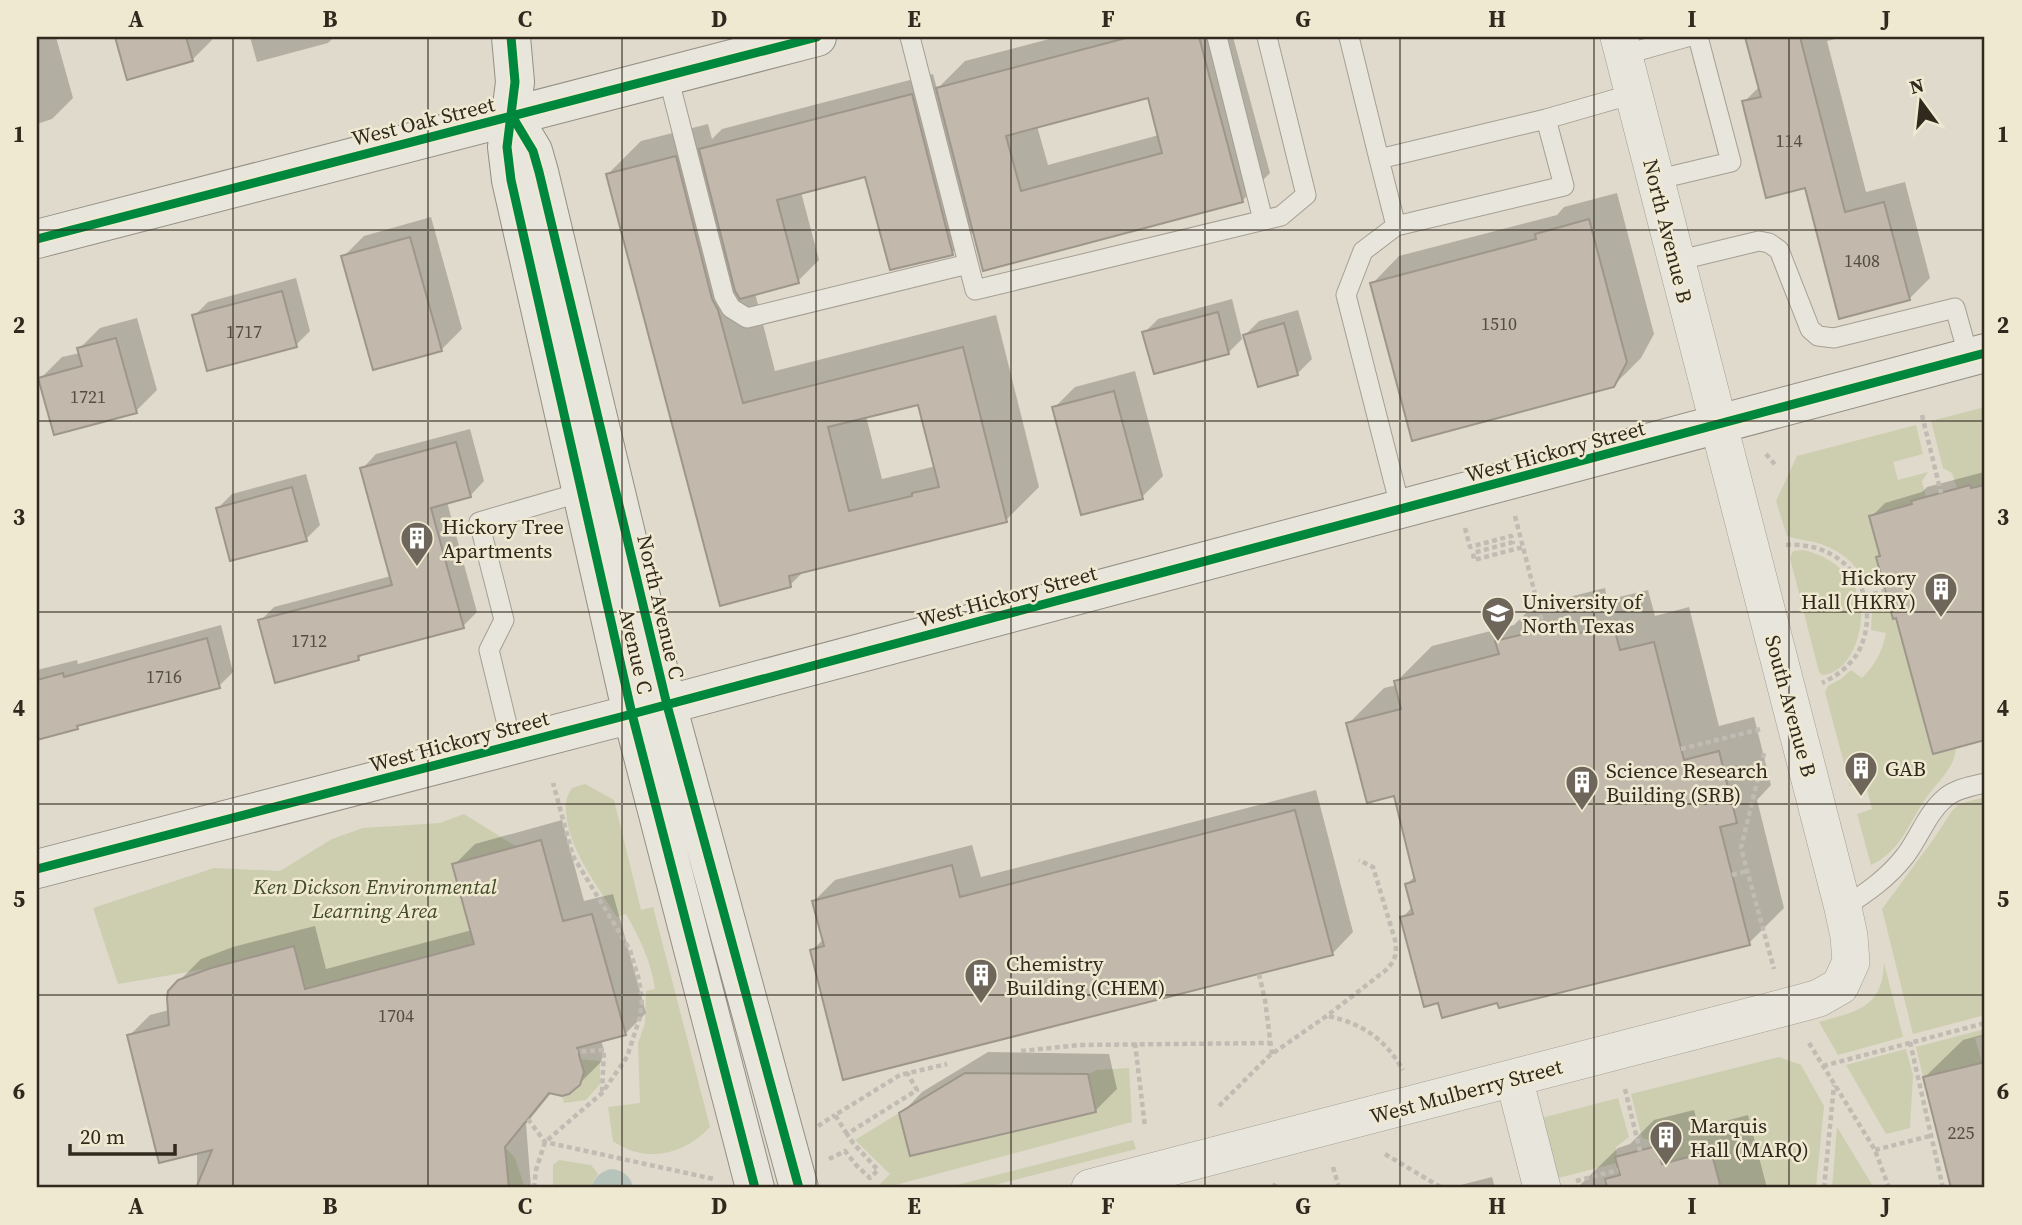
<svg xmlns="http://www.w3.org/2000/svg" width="2022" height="1225" font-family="'Source Serif 4',serif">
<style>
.green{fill:#ccceaf}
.water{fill:#b6c4bc}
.shadow{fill:#0003;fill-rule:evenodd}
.building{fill:#c2b9ac;stroke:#9e968b;stroke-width:2;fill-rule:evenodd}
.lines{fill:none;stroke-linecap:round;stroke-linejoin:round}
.lane-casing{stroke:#a49f94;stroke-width:21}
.street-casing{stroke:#a49f94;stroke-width:38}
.secondary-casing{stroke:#948f84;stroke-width:40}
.path{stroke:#c0bcb3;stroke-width:4.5;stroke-dasharray:5 3.5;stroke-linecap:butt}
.lane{stroke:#e8e5dc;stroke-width:19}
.street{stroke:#e8e5dc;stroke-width:37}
.secondary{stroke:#e8e5dc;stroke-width:38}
.cycleway-casing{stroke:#f0e9d1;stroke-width:13}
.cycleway{stroke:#00873e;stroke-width:9}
.grid{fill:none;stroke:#31281e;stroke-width:2;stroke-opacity:0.55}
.labels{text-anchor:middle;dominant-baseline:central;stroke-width:5;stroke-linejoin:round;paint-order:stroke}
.number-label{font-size:18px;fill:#554c42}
.street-label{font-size:21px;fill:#31281e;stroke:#f0e9d1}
.poi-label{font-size:21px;fill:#31281e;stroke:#f0e9d1;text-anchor:start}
.park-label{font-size:21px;font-style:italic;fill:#404b27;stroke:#f0e9d1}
.neatline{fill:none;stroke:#31281e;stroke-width:2.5}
.grid-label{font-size:23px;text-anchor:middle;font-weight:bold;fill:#31281e}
</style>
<rect width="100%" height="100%" fill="#dfdacb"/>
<path class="green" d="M1985,407V485L1971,488L1970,485L1957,488L1952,473L1943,468L1931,421Z
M1916,425L1923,454L1893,462L1898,480L1928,472L1922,481L1926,497L1911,501L1912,504L1869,516L1880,556L1876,558L1881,577L1865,582C1855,561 1837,548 1814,542C1805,540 1796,539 1787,536L1776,501L1797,456Z
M1804,550C1827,556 1844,567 1856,589L1855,599L1861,607C1863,632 1852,672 1822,675L1819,672L1790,558L1793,551Z
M1889,607L1893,619L1896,618L1956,747C1955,768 1938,781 1926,798C1907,825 1903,849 1871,865L1857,814L1872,809L1865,782L1850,786L1825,692L1828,686L1841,679L1851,670L1862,678C1876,664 1882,652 1886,633L1871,630L1872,611Z
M585,784L614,800L641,910L653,907L710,1127C684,1155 645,1164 613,1141L608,1107L640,1103L638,1043L645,1023L646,991L655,989C651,961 640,939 626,914L617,917C596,883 564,845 566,803C566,798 569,793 572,788Z
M1985,797V1015L1913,1034L1882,909L1933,840L1952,811L1959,804Z
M464,814L517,847L452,864L474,944L305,989L293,946L206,969L118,984L93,908L214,868L280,871L332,839L363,828L440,823Z
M1884,963L1903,1037L1838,1055L1819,1022C1857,1011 1882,1009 1884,963Z
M1985,1029V1035L1975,1038L1982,1062L1923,1077L1916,1047Z
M1906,1049L1913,1075L1910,1128L1886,1134L1846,1065Z
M1779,1057L1801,1065L1824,1106L1816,1188H1721L1711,1151L1662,1164L1654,1141L1642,1138L1631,1094Z
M578,1059L600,1061V1084L586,1100L564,1103L562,1096C581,1092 588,1076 578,1059Z
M1129,1068L1132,1122L884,1188H876L890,1174L855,1140L899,1113L910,1156L1096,1112L1088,1074L1097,1070Z
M1618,1098L1629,1137L1616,1147L1617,1163L1558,1178L1542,1118Z
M1837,1127L1874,1188H1832Z
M1133,1140L1136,1149L983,1188H958L957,1185Z
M505,1147L515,1158L525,1188H509Z
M559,1160L591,1165L598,1174L594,1180L592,1188H553V1165Z"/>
<path class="water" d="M611,1169C623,1170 631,1176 633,1188H592C594,1177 600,1172 611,1169Z"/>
<path class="shadow" d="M37,37H56L73,98L52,119L37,124Z
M117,37H211L212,40L192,60L128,78Z
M250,37H334L328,43L257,62Z
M1057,37H1233L1270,173L1242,201L974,231L952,253L866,175L801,192L819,260L798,281L755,293L775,371L996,315L1039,487L1006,520L805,570L790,585L608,174L641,141L708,124L712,139L722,129L933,74L937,89L965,61ZM1149,96L1159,135L1048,165L1037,126ZM919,402L936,466L882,479L866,416Z
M1747,37H1843L1827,41L1866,192L1905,182L1930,278L1909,299L1806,185L1744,102L1760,86Z
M1617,193L1654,334L1641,358L1613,386L1372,284L1399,256L1557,215L1564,207Z
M431,217L462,329L441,350L343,257L364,236Z
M296,278L310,331L296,345L194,316L208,302Z
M1232,299L1242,339L1228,353L1144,333L1158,319Z
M1298,310L1312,359L1297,374L1245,335L1259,321Z
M137,318L157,390L136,411L40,379L62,357L80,353L79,349L100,328Z
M1135,371L1163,476L1142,497L1054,408L1075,387Z
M470,429L484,481L470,496L447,502L477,612L463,626L364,653L358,659L260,621L274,607L391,576L362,469L376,454Z
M1984,472L1985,738L1934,751L1898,616L1878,558L1881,555L1871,517L1885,503L1922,492L1927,487Z
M306,474L320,525L306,539L218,508L232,494Z
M1605,588L1607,600L1648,590L1655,616L1689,607L1719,726L1754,717L1771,785L1757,800L1784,908L1749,943L1499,1001H1439L1402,918L1413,906L1407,884L1416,875L1396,794L1348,724L1384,688L1397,685L1396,682L1432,646L1514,625L1533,606Z
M221,625L233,672L219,686L81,723L77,727L37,738V670L77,660L78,664Z
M1316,790L1353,932L1332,954L811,951L824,939L814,901L835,880L972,845L981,877Z
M562,820L584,901L613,894L646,1013L625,1034L601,1040L604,1050L601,1062L579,1084L552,1092L526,1124L531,1188H197V1152L129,1036L150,1015L169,1010L179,981L201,959L233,947L315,926L326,969L472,930L454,865L475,844Z
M1985,1034V1188H1953L1925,1077L1963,1040Z
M988,1052L1109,1054L1117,1089L1096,1110L901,1114L922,1092Z
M1694,1110L1699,1128L1748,1115L1767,1188H1581L1580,1185L1618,1148L1630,1144L1654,1120Z
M1492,1177L1495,1188H1449Z"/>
<path class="building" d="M115,37H186L193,61L127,80Z
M1130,37H1199L1243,202L983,271L936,88ZM1148,98L1162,153L1021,191L1006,136Z
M1745,37H1800L1845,212L1884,202L1910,300L1839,319L1805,188L1766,198L1742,101L1761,97Z
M912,94L953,255L890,270L865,177L777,200L799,283L740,299L735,291L699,149Z
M676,156L712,299L718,310L743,403L963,347L1007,522L789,576L791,587L720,606L606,174ZM918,405L939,487L912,493V496L849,511L828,427Z
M1589,219L1627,362L1614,387L1412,441L1370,283L1536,239L1535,234Z
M410,237L442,351L373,370L341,256Z
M282,291L297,347L207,371L192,315Z
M1218,312L1229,354L1154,374L1142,332Z
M1284,323L1298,375L1258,387L1243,335Z
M116,338L137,413L54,435L38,378L82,366L77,348Z
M1114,391L1143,499L1081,515L1052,407Z
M456,442L471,497L431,508L464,628L358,656L359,660L275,683L258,620L392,585L360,468Z
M1970,485L1971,488L1985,485V740L1933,754L1896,618L1893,619L1876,557L1880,556L1869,516L1912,504L1911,501Z
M292,487L307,541L230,561L216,508Z
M1569,623L1572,635L1613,624L1620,650L1654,642L1684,760L1719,751L1737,823L1720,827L1750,945L1499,1008L1497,1003L1442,1018L1438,1003L1424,1007L1400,917L1413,914L1405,884L1415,881L1394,796L1367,803L1346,723L1401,709L1394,681L1499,654L1495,641Z
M207,638L220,688L77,726L78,729L37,740V680L63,673L64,677Z
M1295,810L1333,955L843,1080L810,950L824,946L812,901L952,865L960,897Z
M541,840L563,921L592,914L626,1035L577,1048L584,1072L580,1085L569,1094L562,1096L549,1093L505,1147L509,1188H196L212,1150L159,1163L127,1035L169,1025L167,998L168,991L178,980L211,968L294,946L305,989L474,944L452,864Z
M1985,1062V1188H1951L1923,1077Z
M965,1073L1088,1074L1096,1112L910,1156L899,1113Z
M1657,1146L1662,1164L1711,1151L1721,1188H1607L1605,1179L1620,1175L1615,1157Z"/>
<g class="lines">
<defs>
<path id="lane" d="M910,37L975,290L1281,216L1306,195L1267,37
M1217,37L1263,220
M1349,37L1379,159
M1623,55L1687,37
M668,76L724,296L731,308L747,318L968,264
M1655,180L1731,162L1698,37
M1396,226L1379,159L1546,119
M1676,261L1759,241L1769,243L1779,250L1810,329L1818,336L1834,338L1955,308L1969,358
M1401,510L1346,295L1363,251L1396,226L1564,186L1546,119L1633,94
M512,745L489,650L504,620L479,522L582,492
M1843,908C1866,893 1888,878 1905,856C1919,838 1927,813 1945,798C1955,789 1972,786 1985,783"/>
<path id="street" d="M1514,1078L1542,1188
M1090,1188L1809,1001L1819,998L1840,986L1851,962L1849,936L1843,908L1619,37"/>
<path id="secondary" d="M511,37L515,82L507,147L511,180L632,714L755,1188
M512,116L533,151L539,172L667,705L799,1188
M37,239L817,37
M37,869L632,714L1985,353"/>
</defs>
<use href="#lane" class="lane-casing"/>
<use href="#street" class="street-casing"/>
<use href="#secondary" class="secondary-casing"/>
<path class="path" d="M1922,415L1941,493
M1766,454L1777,467
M1515,516L1544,629
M1465,528L1470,547L1511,536L1513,542L1473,553L1474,560L1523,547
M1786,545C1832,542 1868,572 1867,620C1866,636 1861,652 1849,664C1842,672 1832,678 1822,683
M1865,596L1885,591
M1681,749L1761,729
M1764,753L1741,848L1774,969
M1732,875L1748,871
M1259,974L1265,1000L1272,1055
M1329,1016C1364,1025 1384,1038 1403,1070
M1910,1042L1943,1188
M1135,1043L1145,1127
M1809,1043L1875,1150L1889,1188
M1021,1051L1080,1045L1270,1043
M573,1052L604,1050L602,1091
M1823,1066L1985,1023
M1625,1089L1640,1151
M1219,1106L1269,1056L1328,1015L1386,970C1396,960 1397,953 1395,940L1373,867L1359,860
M528,1119L545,1142L714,1179
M818,1126L835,1115
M847,1134L835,1115L900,1075L947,1064
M1875,1150L1930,1136
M1385,1154L1442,1188
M829,1159L845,1151L856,1165L870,1178L878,1170L853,1143L847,1134L917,1090L907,1073
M1333,1167L1339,1188
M1576,1181L1618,1170
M534,1188L536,1170L545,1142L602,1093L627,1057L640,1017L642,999L639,980L630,950L573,856L553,783
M1273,1188L1277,1181
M1824,1188L1834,1085"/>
<use href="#lane" class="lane"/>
<use href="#street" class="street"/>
<use href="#secondary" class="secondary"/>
<defs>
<path id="cycleway" d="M511,37L515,82L507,147L511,180L632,714L755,1188
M512,116L533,151L539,172L667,705L799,1188
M37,239L817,37
M37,869L632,714L1985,353"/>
</defs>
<use href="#cycleway" class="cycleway-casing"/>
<use href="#cycleway" class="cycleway"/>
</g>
<path class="grid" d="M233,37V1188M428,37V1188M622,37V1188M816,37V1188M1011,37V1188M1205,37V1188M1400,37V1188M1594,37V1188M1789,37V1188M37,230H1985M37,421H1985M37,612H1985M37,804H1985M37,995H1985"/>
<defs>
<symbol id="building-pin" viewBox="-11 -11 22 30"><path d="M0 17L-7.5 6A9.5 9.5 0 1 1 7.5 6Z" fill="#6e665b" stroke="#f0e9d1"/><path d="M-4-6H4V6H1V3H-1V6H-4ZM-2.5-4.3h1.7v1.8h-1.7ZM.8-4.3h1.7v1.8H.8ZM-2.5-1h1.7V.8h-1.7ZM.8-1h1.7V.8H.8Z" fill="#fff"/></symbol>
<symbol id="university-pin" viewBox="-11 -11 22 30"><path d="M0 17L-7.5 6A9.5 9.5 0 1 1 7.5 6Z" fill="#6e665b" stroke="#f0e9d1"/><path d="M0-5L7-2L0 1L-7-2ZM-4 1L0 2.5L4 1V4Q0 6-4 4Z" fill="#fff"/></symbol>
</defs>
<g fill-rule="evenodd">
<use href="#building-pin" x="398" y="519" width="38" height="52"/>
<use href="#building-pin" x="1922" y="570" width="38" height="52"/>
<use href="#university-pin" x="1479" y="594" width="38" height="52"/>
<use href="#building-pin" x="1842" y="749" width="38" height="52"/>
<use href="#building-pin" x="1563" y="763" width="38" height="52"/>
<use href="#building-pin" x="962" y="956" width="38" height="52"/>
<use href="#building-pin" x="1647" y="1118" width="38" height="52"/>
</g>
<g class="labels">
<g class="number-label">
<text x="1789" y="140">114</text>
<text x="1862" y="260">1408</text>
<text x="1499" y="323">1510</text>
<text x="244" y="331">1717</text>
<text x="88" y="396">1721</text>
<text x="309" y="640">1712</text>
<text x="164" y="676">1716</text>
<text x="396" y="1015">1704</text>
<text x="1961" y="1132">225</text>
</g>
<g class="street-label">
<text transform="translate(423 121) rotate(-14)">West Oak Street</text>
<text transform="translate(1668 231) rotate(76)">North Avenue B</text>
<text transform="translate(1555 451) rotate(-15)">West Hickory Street</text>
<text transform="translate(1007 596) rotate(-15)">West Hickory Street</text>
<text transform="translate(661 607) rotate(77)">North Avenue C</text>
<text transform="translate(636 651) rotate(77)">Avenue C</text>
<text transform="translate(1791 706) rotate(75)">South Avenue B</text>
<text transform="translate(459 741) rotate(-15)">West Hickory Street</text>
<text transform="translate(1466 1091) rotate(-15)">West Mulberry Street</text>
</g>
<g class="poi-label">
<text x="442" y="526">Hickory Tree<tspan x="442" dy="24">Apartments</tspan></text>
<text x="1916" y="577" text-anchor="end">Hickory<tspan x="1916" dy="24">Hall (HKRY)</tspan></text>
<text x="1522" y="601">University of<tspan x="1522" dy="24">North Texas</tspan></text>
<text x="1885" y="768">GAB</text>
<text x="1606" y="770">Science Research<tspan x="1606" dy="24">Building (SRB)</tspan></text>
<text x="1006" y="963">Chemistry<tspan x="1006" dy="24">Building (CHEM)</tspan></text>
<text x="1690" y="1125">Marquis<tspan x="1690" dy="24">Hall (MARQ)</tspan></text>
</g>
<g class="park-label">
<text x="375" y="886">Ken Dickson Environmental<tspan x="375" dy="24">Learning Area</tspan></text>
</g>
</g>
<rect width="2022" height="1225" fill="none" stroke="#f0e9d1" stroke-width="77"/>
<g transform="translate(1921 102) rotate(345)" stroke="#f0e9d1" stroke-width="5" paint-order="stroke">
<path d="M0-5L12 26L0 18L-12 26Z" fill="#31281e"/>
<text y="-10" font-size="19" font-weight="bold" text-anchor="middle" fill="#31281e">N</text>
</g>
<path d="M70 1144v10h105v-10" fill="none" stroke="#31281e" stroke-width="3.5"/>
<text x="80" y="1144" font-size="21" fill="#31281e" stroke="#f0e9d1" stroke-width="5" paint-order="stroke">20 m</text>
<rect x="38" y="38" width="1945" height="1148" class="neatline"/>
<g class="grid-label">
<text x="136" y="27">A</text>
<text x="330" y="27">B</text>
<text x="525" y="27">C</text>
<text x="719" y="27">D</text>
<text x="914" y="27">E</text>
<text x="1108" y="27">F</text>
<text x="1303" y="27">G</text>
<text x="1497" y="27">H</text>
<text x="1692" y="27">I</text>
<text x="1886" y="27">J</text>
<text x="19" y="142">1</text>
<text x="2003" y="142">1</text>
<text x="19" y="333">2</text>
<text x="2003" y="333">2</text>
<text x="19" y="525">3</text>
<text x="2003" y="525">3</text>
<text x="19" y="716">4</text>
<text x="2003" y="716">4</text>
<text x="19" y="907">5</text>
<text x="2003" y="907">5</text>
<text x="19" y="1099">6</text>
<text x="2003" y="1099">6</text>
<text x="136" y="1214">A</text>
<text x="330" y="1214">B</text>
<text x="525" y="1214">C</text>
<text x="719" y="1214">D</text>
<text x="914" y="1214">E</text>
<text x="1108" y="1214">F</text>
<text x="1303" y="1214">G</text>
<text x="1497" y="1214">H</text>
<text x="1692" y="1214">I</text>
<text x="1886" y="1214">J</text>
</g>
</svg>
